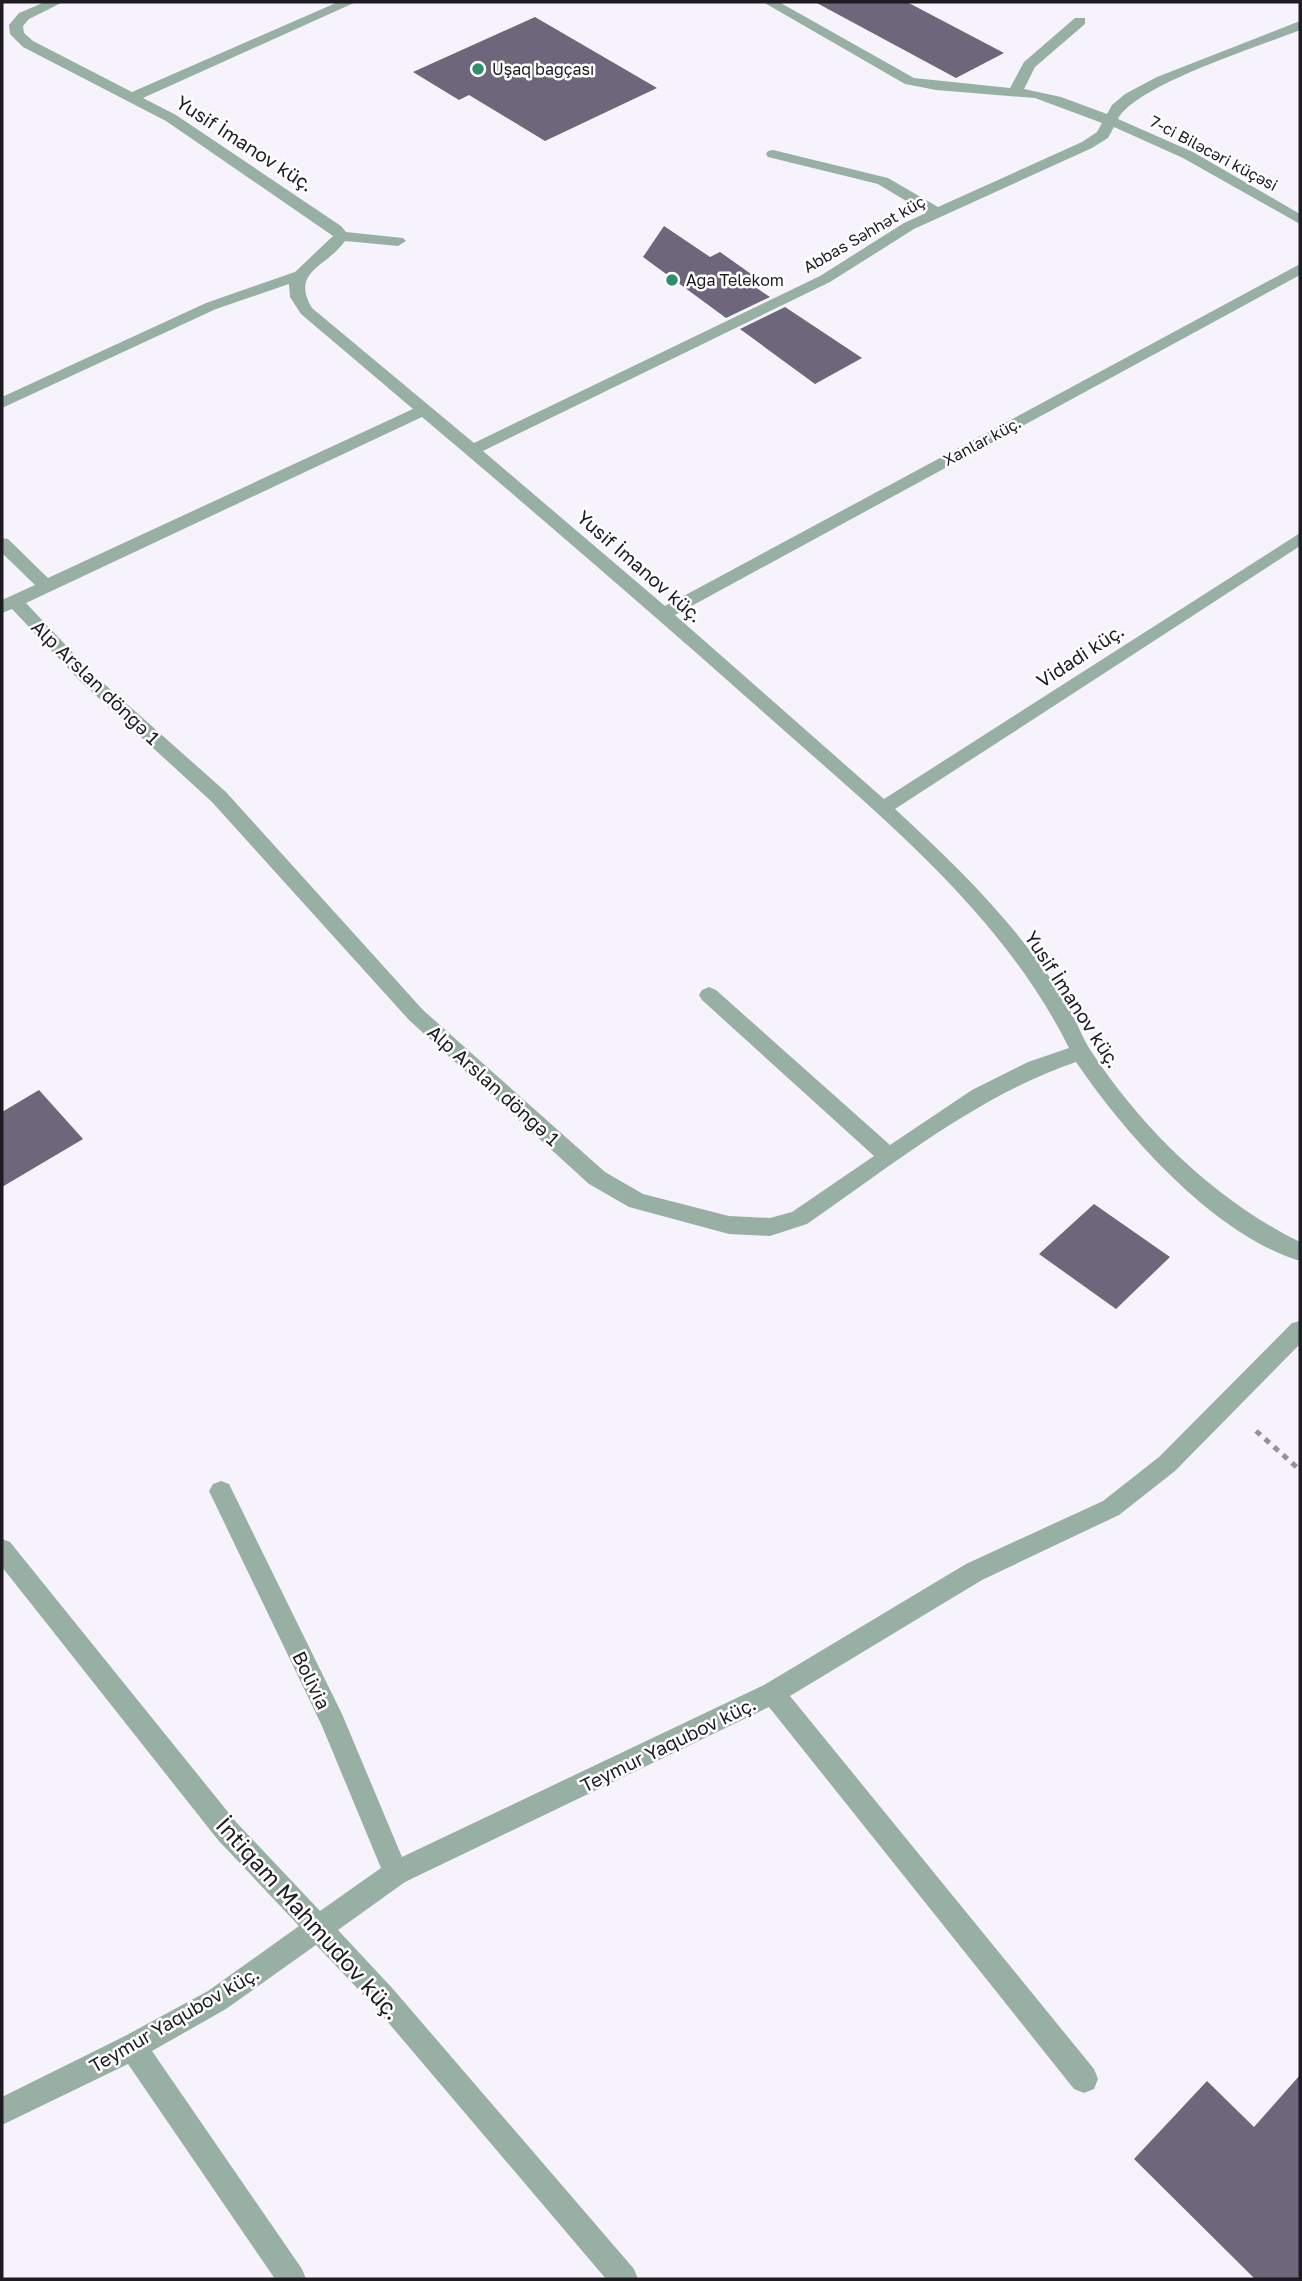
<svg xmlns="http://www.w3.org/2000/svg" width="1302" height="2281" font-family="'Golos Text',sans-serif">
<style>
.building{fill:#6e667b}
.lines{fill:none;stroke-linecap:round;stroke-linejoin:round}
.path{stroke:#95929b;stroke-width:5;stroke-dasharray:6 6;stroke-linecap:butt}
.minor{fill:#98b0a4;fill-rule:evenodd}
.poi-dot{fill:#2c906a;stroke:#fff;stroke-width:2.5}
.labels{text-anchor:middle;dominant-baseline:central;stroke-width:5;stroke-linejoin:round;paint-order:stroke}
.far-poi-label{font-size:16px;fill:#1e1b23;stroke:#fff;text-anchor:start}
.far-street-label{font-size:16px;fill:#1e1b23;stroke:#fff}
.street-label{font-size:19px;fill:#1e1b23;stroke:#fff}
.near-street-label{font-size:23px;fill:#1e1b23;stroke:#fff}
</style>
<rect width="100%" height="100%" fill="#f6f3fc"/>
<path class="building" d="M815,2H907L1004,53L956,78Z
M535,17L657,88L545,141L469,95L459,100L413,72Z
M664,226L710,257L720,252L761,281L752,285L770,297L726,318L643,257Z
M785,307L862,358L815,384L740,329Z
M39,1090L83,1139L2,1187V1112Z
M1094,1204L1170,1257L1116,1309L1039,1254Z
M1300,2075V2279H1255L1134,2159L1207,2081L1254,2127Z"/>
<g class="lines">
<path class="path" d="M1256,1431L1300,1470"/>
<path class="minor" d="M45,2H63L29,19L23,26L24,33L33,41L132,92L338,2H356L143,98L176,115L341,226L346,232L403,238L406,241L398,246L345,241C327,267 290,271 312,308L474,443L820,276L904,223L926,213L878,184L768,157L766,154L768,151L773,150L888,178L938,207L1082,142L1097,132L1102,123L1035,98L936,90L905,84L763,2H779L914,78L1010,88L1024,62L1075,18H1085V24L1035,67L1024,89L1061,97L1107,114L1112,105L1125,94L1157,77L1300,21V30C1261,46 1136,85 1118,119L1193,152L1300,214V224L1183,158L1114,127L1108,138L1092,148L914,229L830,282L483,451L665,606L1300,264V275L675,615L884,799L1300,533V546L895,809C946,856 996,904 1037,960C1051,978 1064,997 1074,1018C1080,1029 1084,1041 1091,1051C1143,1130 1215,1200 1300,1242V1261C1214,1235 1125,1134 1076,1062C977,1096 893,1165 807,1224L770,1236L729,1234L629,1207L589,1184L409,1020L212,802L80,681L12,609L2,613V600L35,585L2,553V538L8,539L48,578L413,409L301,314L290,297L289,284L216,309L2,408V397L206,303L295,272L333,236L166,121L23,47L10,34L9,25L19,13ZM422,417C539,516 655,616 770,718C880,816 1002,913 1069,1048L1028,1062L972,1090L890,1145L716,990L709,987L702,990L699,995L702,1000L874,1156L792,1212L770,1218L729,1216L643,1194L605,1172L423,1010L226,792L92,673L26,603Z
M1300,1321V1344L1175,1471L1119,1515L982,1580L790,1696L1094,2069L1098,2079L1094,2089L1084,2093L1074,2089L769,1707L405,1882L338,1930L393,1989L634,2269L638,2279H606L375,2007L316,1945L226,2009L152,2051L302,2269L306,2279H275L128,2064L2,2125V2097L123,2037L208,1991L299,1926L218,1840L2,1567V1539L10,1542L236,1822L320,1911L381,1868L322,1726L209,1491L213,1484L221,1481L229,1484L342,1714L402,1857L764,1685L966,1564L1103,1501L1159,1457L1292,1323Z"/>
</g>
<g class="poi-dot">
<circle cx="478" cy="69" r="7"/>
<circle cx="672" cy="280" r="7"/>
</g>
<g class="labels">
<g class="far-poi-label">
<text x="492" y="69">Uşaq bağçası</text>
<text x="686" y="280">Ağa Telekom</text>
</g>
<g class="far-street-label">
<text transform="translate(1214 153) rotate(28)">7-ci Biləcəri küçəsi</text>
<text transform="translate(864 234) rotate(-30)">Abbas Səhhət küç</text>
<text transform="translate(982 441) rotate(-28)">Xanlar küç.</text>
</g>
<g class="street-label">
<text transform="translate(245 143) rotate(33)">Yusif İmanov küç.</text>
<text transform="translate(640 566) rotate(41)">Yusif İmanov küç.</text>
<text transform="translate(1080 655) rotate(-33)">Vidadi küç.</text>
<text transform="translate(96 682) rotate(44)">Alp Arslan döngə 1</text>
<text transform="translate(1073 999) rotate(57)">Yusif İmanov küç.</text>
<text transform="translate(494 1085) rotate(42)">Alp Arslan döngə 1</text>
<text transform="translate(312 1680) rotate(64)">Bolivia</text>
<text transform="translate(668 1744) rotate(-26)">Teymur Yaqubov küç.</text>
<text transform="translate(174 2019) rotate(-30)">Teymur Yaqubov küç.</text>
</g>
<g class="near-street-label">
<text transform="translate(309 1918) rotate(48)">İntiqam Mahmudov küç.</text>
</g>
</g>
<rect width="1302" height="2281" fill="none" stroke="#1e1b23" stroke-width="7"/>
</svg>
